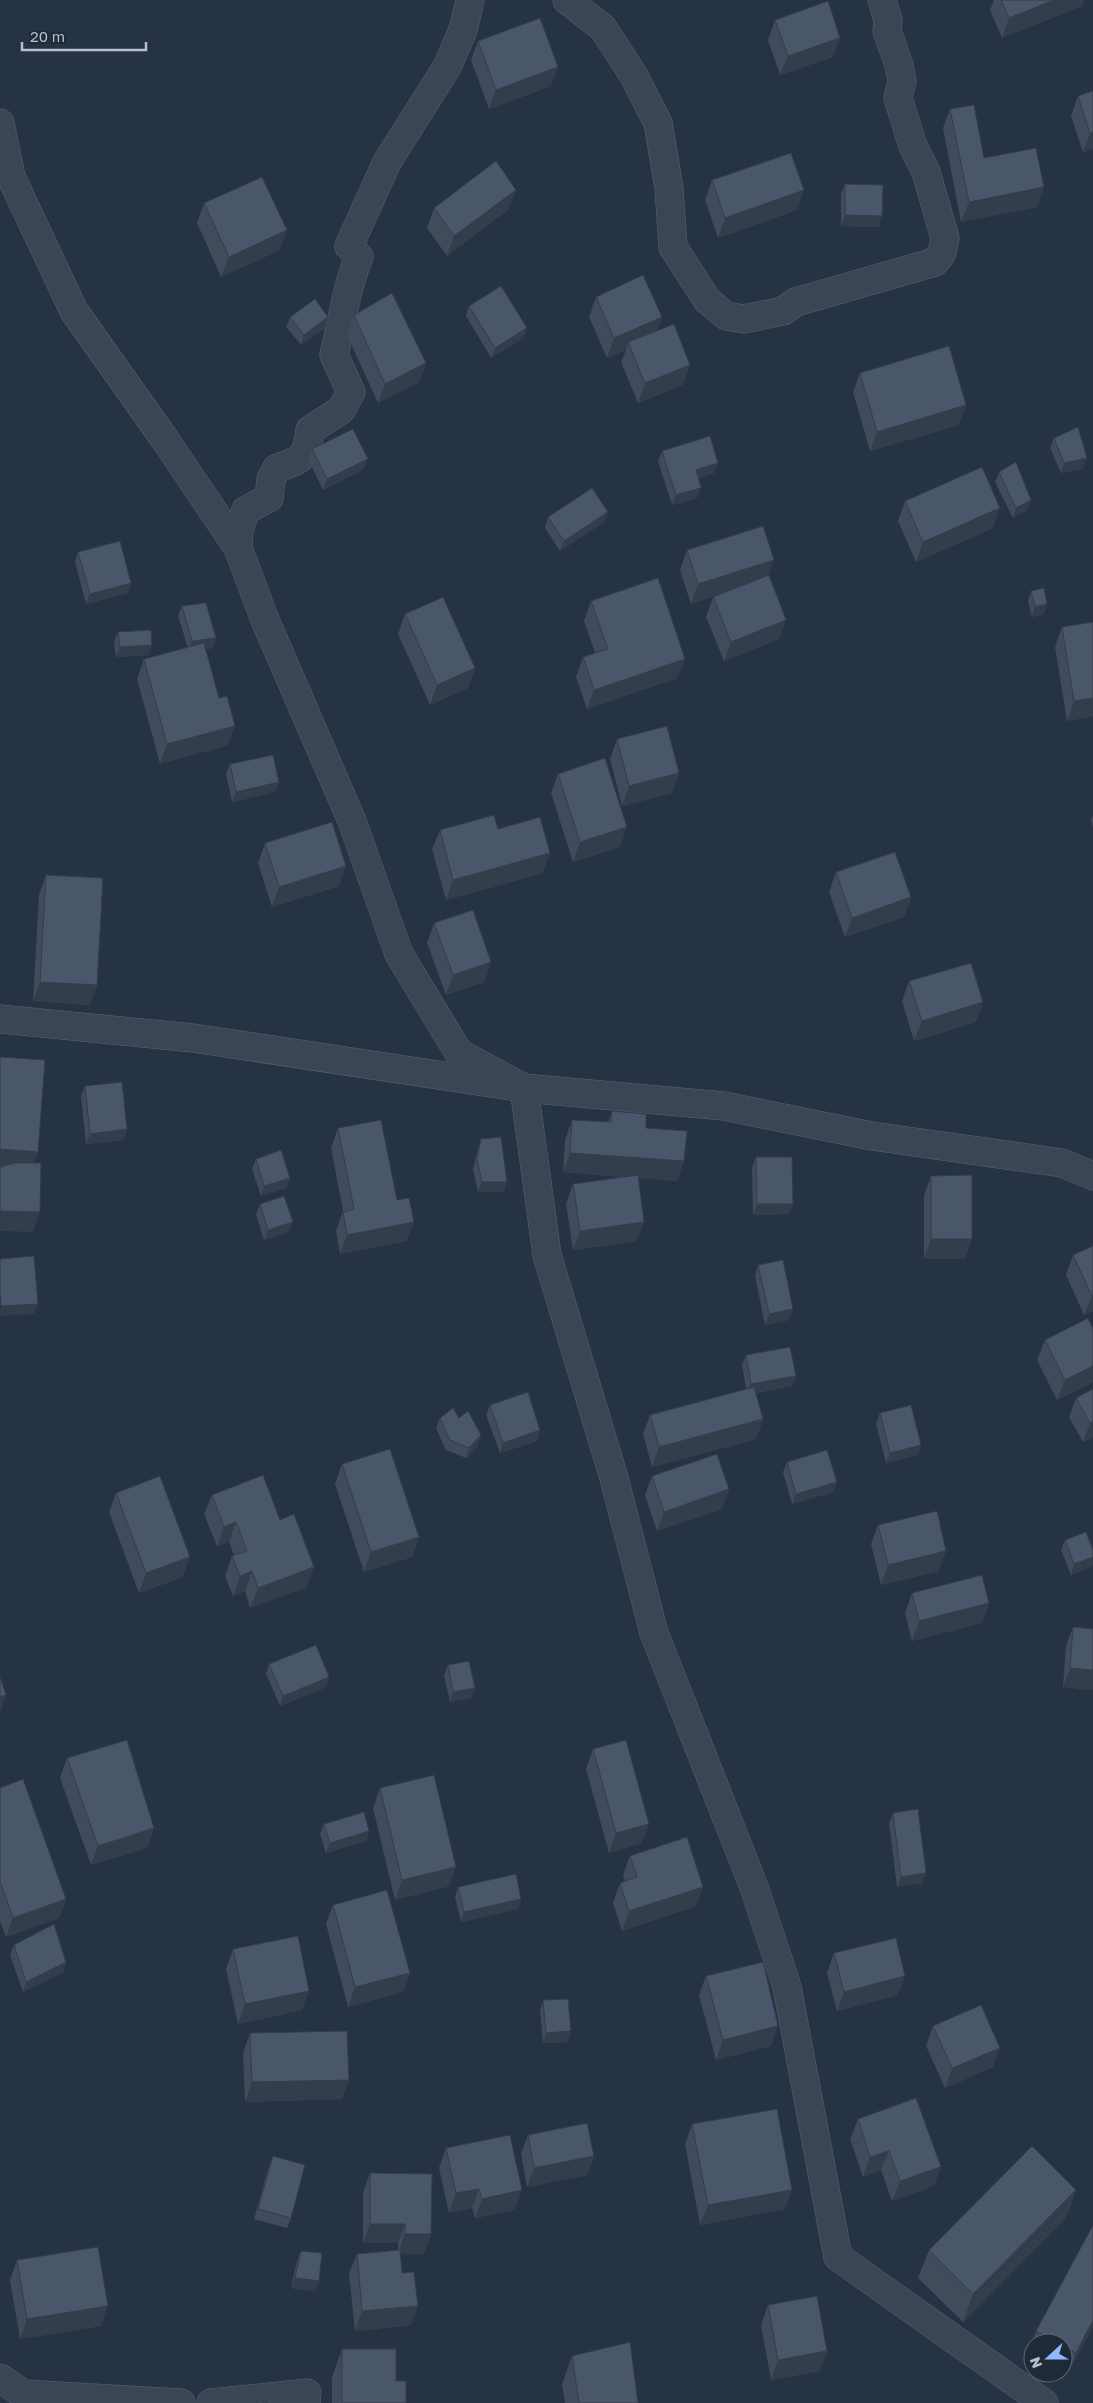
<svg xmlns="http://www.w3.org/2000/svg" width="1093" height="2403" font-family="'Golos Text',sans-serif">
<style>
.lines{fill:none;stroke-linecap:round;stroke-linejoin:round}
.street-casing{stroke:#596371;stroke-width:29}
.street{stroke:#3b4554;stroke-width:28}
.wall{fill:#404b5c}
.shaded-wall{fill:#343d4b}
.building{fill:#4a576b;stroke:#343d4b}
</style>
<rect width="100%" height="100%" fill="#263345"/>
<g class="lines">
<defs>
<path id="street" d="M567,0L603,28L634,76L658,123L669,188L673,247L707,300L726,316L744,319L783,311L796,302L935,262L942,253L945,238L926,172L913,146L898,98L902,81L899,65L887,31L888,20L882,0
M0,123L11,177L74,311L166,441L238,548L265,620L352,821L399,954L459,1053L524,1088L547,1255L614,1478L654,1633L754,1887L787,1987L838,2257L1044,2403
M238,548L239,530L246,510L269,498L271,479L277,468C303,460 306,457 310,430L341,410L351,392L334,355C342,322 346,289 359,257L349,246L387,162L447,67L463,30L470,0
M0,1019L193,1038L524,1088L724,1106L872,1136L1062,1163L1093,1176
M0,2378L23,2394L181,2403
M211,2403L307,2393L306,2403"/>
</defs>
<use href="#street" class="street-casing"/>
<use href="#street" class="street"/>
</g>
<path class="wall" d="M994,0H1084L1082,6L1002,38L990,10Z
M775,20L833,57L780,75L768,40Z
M478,41L551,86L489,109L471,60Z
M1093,91V149L1083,152L1071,116L1078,96Z
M950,109L984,158L1044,187L1037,207L961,222L943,128Z
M712,180L797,210L718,238L705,200Z
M845,184L879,227L841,226V194Z
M204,203L280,250L221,277L197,223Z
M434,208L509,209L447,256L427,228Z
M596,297L662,317L657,330L683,385L638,403L621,362L626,350L607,358L589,317Z
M469,306L527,328L523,338L491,358L466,316Z
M354,315L426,363L419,382L378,403L347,335Z
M290,317L325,328L301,345L286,327Z
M860,373L966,405L959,425L870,451L853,392Z
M1054,438L1083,469L1061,473L1050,448Z
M312,449L364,469L323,490L308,459Z
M662,451L714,473L698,478L697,498L672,505L658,461Z
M999,472L1031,500L1027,510L1013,518L995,482Z
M905,501L993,528L916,562L898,521Z
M548,517L604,522L560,551L545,528Z
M687,550L768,575L786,620L779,639L724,661L706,617L713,597L721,594L691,604L680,570Z
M78,552L131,583L128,593L86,604L75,562Z
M1031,591L1044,614L1032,617L1028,601Z
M591,601L677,678L587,709L576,677L583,657L595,653L584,621Z
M182,606L213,648L206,649L228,745L160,764L137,679L144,659L188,648L178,616Z
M405,614L475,668L468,688L430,705L398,634Z
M1093,622V716L1067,721L1055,647L1062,627Z
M118,632L152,645L148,655L116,657L114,642Z
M617,739L679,773L672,793L622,806L610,759Z
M230,764L279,782L275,792L232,802L226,774Z
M558,774L620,847L573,862L551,793Z
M1093,815V828L1091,820Z
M498,829L543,873L446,900L432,849L440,830Z
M265,843L339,886L272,907L258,863Z
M836,872L911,897L904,917L845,937L829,892Z
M46,875L97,985L90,1005L33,1001L39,895Z
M434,923L491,962L484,982L446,995L427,943Z
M909,981L983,1002L976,1022L914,1041L902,1001Z
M85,1086L127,1129L123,1140L86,1144L81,1096Z
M612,1111L646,1128L684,1161L677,1181L639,1178L637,1241L573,1250L566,1204L573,1184L623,1177L563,1172L565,1140L572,1120L608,1122Z
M338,1128L397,1200L407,1241L340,1254L336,1231L343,1211L331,1148Z
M481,1139L504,1192H478L473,1169L478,1149Z
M756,1157L793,1204L789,1214L753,1215L752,1168Z
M256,1159L290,1178L286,1188L261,1196L252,1169Z
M931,1176L965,1259H924V1195Z
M260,1204L289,1232L264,1240L256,1214Z
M1093,1246V1311L1084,1315L1066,1275L1073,1255Z
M758,1265L793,1309L789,1320L765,1325L755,1276Z
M1093,1329V1382L1057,1400L1037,1360L1045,1340Z
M746,1355L796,1376L792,1386L756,1393L763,1419L756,1439L652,1467L643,1434L650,1415L746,1389L742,1365Z
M1093,1389V1437L1083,1442L1069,1417L1076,1398Z
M490,1405L540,1430L537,1441L500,1453L486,1415Z
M880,1413L921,1445L918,1455L886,1463L876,1424Z
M440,1418L478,1446L466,1458L446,1450L436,1428Z
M787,1462L837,1482L833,1492L792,1504L783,1472Z
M342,1464L419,1537L412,1557L364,1572L335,1484Z
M652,1476L729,1489L722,1509L657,1531L645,1495Z
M116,1493L183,1577L139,1593L109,1512Z
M212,1495L280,1520L307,1587L250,1608L245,1591L233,1596L225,1576L232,1556L234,1555L229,1542L217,1546L204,1514Z
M878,1525L939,1571L881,1585L871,1544Z
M1065,1540L1092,1566L1071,1575L1061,1550Z
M912,1593L989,1603L982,1623L912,1641L905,1613Z
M1073,1627L1093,1629V1690L1063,1687L1066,1646Z
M269,1664L329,1677L326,1687L280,1706L266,1674Z
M448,1665L475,1688L471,1698L450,1702L444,1675Z
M593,1749L642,1843L609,1853L586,1769Z
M67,1758L154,1828L147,1848L91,1865L60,1778Z
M0,1788L66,1899L59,1918L6,1937L0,1921Z
M380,1788L456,1867L449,1886L395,1900L373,1808Z
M893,1813L923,1883L897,1887L889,1823Z
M324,1824L369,1831L366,1841L326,1853L320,1834Z
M630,1856L703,1887L696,1906L622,1931L613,1903L620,1883L625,1881L623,1875Z
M458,1887L521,1899L518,1909L461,1922L455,1897Z
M333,1905L410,1973L403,1992L348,2007L326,1924Z
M14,1945L66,1962L63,1972L23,1992L10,1955Z
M233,1949L302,2010L238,2024L226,1969Z
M834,1953L898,1995L837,2011L827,1973Z
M706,1976L771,2046L716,2060L699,1995Z
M543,2000L571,2031L568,2042L543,2043L540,2011Z
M933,2026L993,2067L945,2088L926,2046Z
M250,2033L349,2080L342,2099L245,2102L243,2053Z
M858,2119L934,2186L892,2201L881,2170L863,2177L850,2139Z
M692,2124L785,2209L700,2225L685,2144Z
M528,2135L594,2156L587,2175L527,2187L521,2154Z
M446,2148L515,2210L475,2218L472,2208L449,2213L439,2168Z
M273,2156L291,2218L287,2228L254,2219L269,2166Z
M370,2173L431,2234L424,2254L400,2253L402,2273L411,2325L355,2331L349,2273L357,2254L398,2250V2243H363V2193Z
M1076,2190L1066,2218L963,2322L918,2278L929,2250Z
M301,2251L315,2291L291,2288L297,2261Z
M17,2260L101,2326L20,2339L10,2280Z
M768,2305L827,2351L820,2371L771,2380L761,2325Z
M1093,2327L1068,2372L1063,2369V2343H1033V2353L1029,2351L1036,2331Z
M342,2349L396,2381L406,2403H332V2377Z
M572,2356L638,2403H565L562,2384Z"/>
<path class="shaded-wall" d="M1054,0H1084L1082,6L1002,38L1009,18Z
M840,38L833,57L780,75L788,56Z
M558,67L551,86L489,109L496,90Z
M1093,132V149L1083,152L1090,133Z
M1044,187L1037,207L961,222L969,202Z
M516,190L509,209L447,256L454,236Z
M804,190L797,210L718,238L725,218Z
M845,215L882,216L879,227L841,226Z
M287,230L280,250L221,277L229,257Z
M328,317L325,328L301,345L304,335Z
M662,317L655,337L628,342L626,350L607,358L614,338Z
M527,328L523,338L491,358L495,348Z
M426,363L419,382L378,403L385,384Z
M690,365L683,385L638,403L645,383Z
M966,405L959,425L870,451L877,432Z
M1087,458L1083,469L1061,473L1064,463Z
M368,459L364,469L323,490L327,479Z
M718,463L714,473L692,480L696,470Z
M701,488L697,498L672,505L676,495Z
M1031,500L1027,510L1013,518L1016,508Z
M1000,508L993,528L916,562L923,542Z
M608,512L604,522L560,551L564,541Z
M774,560L767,580L691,604L698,584Z
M131,583L128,593L86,604L90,594Z
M1047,604L1044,614L1032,617L1035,607Z
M786,620L779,639L724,661L731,642Z
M216,638L213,648L189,651L192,641Z
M152,645L148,655L116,657L120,647Z
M685,659L677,678L587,709L594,690Z
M475,668L468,688L430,705L437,685Z
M1093,698V716L1067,721L1074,701Z
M235,726L228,745L160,764L167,744Z
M679,773L672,793L622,806L629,786Z
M279,782L275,792L232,802L236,792Z
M627,827L620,847L573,862L580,842Z
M550,853L543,873L446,900L453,880Z
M346,866L339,886L272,907L279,887Z
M911,897L904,917L845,937L852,918Z
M491,962L484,982L446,995L453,975Z
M40,982L97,985L90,1005L33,1001Z
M983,1002L976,1022L914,1041L922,1021Z
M127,1129L123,1140L86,1144L90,1134Z
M0,1149L38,1152L31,1172L0,1169Z
M570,1153L684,1161L677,1181L563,1172Z
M290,1178L286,1188L261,1196L264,1186Z
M482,1182H507L504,1192H478Z
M757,1204H793L789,1214L753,1215Z
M0,1211L40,1212L33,1232L0,1231Z
M293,1222L289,1232L264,1240L268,1230Z
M414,1222L407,1241L340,1254L347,1235Z
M644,1222L637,1241L573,1250L580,1231Z
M931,1239H972L965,1259H924Z
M1093,1295V1311L1084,1315L1092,1296Z
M38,1304L34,1314L0,1316V1309L1,1306Z
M793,1309L789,1320L765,1325L769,1314Z
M1093,1366V1382L1057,1400L1065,1380Z
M796,1376L792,1386L747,1394L751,1384Z
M763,1419L756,1439L652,1467L659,1447Z
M1093,1421V1437L1083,1442L1090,1423Z
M540,1430L537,1441L500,1453L503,1443Z
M481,1435L478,1446L466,1458L469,1448Z
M921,1445L918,1455L886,1463L890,1453Z
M837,1482L833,1492L792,1504L796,1494Z
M729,1489L722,1509L657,1531L664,1512Z
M236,1522L229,1542L217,1546L224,1527Z
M419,1537L412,1557L364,1572L371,1552Z
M946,1551L939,1571L881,1585L888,1565Z
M190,1557L183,1577L139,1593L146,1573Z
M1093,1557V1564L1092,1566L1071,1575L1074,1564Z
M314,1567L307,1587L250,1608L258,1588Z
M252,1571L245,1591L233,1596L240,1576Z
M989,1603L982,1623L912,1641L919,1621Z
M1070,1668L1093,1670V1690L1063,1687Z
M329,1677L326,1687L280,1706L283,1696Z
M475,1688L471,1698L450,1702L453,1692Z
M6,1695L0,1713V1697Z
M649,1824L642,1843L609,1853L616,1833Z
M154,1828L147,1848L91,1865L98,1846Z
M369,1831L366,1841L326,1853L330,1843Z
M456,1867L449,1886L395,1900L402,1880Z
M926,1873L923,1883L897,1887L901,1877Z
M703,1887L696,1906L622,1931L629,1911Z
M66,1899L59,1918L6,1937L13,1918Z
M521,1899L518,1909L461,1922L464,1912Z
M66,1962L63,1972L23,1992L26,1982Z
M410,1973L403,1992L348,2007L355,1987Z
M905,1976L898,1995L837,2011L844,1992Z
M309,1991L302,2010L238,2024L245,2004Z
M778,2026L771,2046L716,2060L723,2040Z
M571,2031L568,2042L543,2043L546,2033Z
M1000,2048L993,2067L945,2088L952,2068Z
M349,2080L342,2099L245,2102L252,2082Z
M889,2151L881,2170L863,2177L870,2157Z
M594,2156L587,2175L527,2187L534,2168Z
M941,2167L934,2186L892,2201L900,2181Z
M479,2189L472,2208L449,2213L456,2193Z
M522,2190L515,2210L475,2218L482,2199Z
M792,2190L785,2209L700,2225L708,2205Z
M1076,2190L1066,2218L963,2322L973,2294Z
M370,2224H405L398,2243H363Z
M405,2234H431L424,2254L398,2253Z
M295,2278L319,2281L315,2291L291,2288Z
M108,2306L101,2326L20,2339L27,2319Z
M418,2306L411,2325L355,2331L362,2311Z
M1093,2320V2327L1068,2372L1076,2353Z
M827,2351L820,2371L771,2380L778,2360Z"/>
<path class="building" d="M1001,0H1054L1009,18Z
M828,1L840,38L788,56L775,20Z
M540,18L558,67L496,90L478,41Z
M1093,91V132L1090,133L1078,96Z
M974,105L984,158L1036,148L1044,187L969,202L950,109Z
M791,153L804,190L725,218L712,180Z
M496,161L516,190L454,236L434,208Z
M262,177L287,230L229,257L204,203Z
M845,184L883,185L882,216L845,215Z
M643,275L662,317L614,338L596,297Z
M501,286L527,328L495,348L469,306Z
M392,293L426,363L385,384L354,315Z
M315,299L328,317L304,335L290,317Z
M674,324L690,365L645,383L628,342Z
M949,346L966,405L877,432L860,373Z
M1078,427L1087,458L1064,463L1054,438Z
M353,429L368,459L327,479L312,449Z
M710,436L718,463L696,470L701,488L676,495L662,451Z
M1016,462L1031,500L1016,508L999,472Z
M982,467L1000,508L923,542L905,501Z
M592,488L608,512L564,541L548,517Z
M763,526L774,560L698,584L687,550Z
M120,541L131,583L90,594L78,552Z
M769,575L786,620L731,642L713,597Z
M658,578L685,659L594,690L583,657L608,649L591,601Z
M1044,588L1047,604L1035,607L1031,591Z
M443,597L475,668L437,685L405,614Z
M206,603L216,638L192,641L182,606Z
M1093,622V698L1074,701L1062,627Z
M151,630L152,645L120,647L118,632Z
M204,643L219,698L227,696L235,726L167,744L144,659Z
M667,726L679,773L629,786L617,739Z
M273,755L279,782L236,792L230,764Z
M605,758L627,827L580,842L558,774Z
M494,815L498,829L540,817L550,853L453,880L440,830Z
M332,822L346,866L279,887L265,843Z
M895,852L911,897L852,918L836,872Z
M46,875L103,878L97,985L40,982Z
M473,910L491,962L453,975L434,923Z
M971,963L983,1002L922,1021L909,981Z
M0,1057L45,1060L38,1152L0,1149Z
M122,1082L127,1129L90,1134L85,1086Z
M612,1111L646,1114V1128L687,1131L684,1161L570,1153L572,1120L611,1122Z
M381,1120L397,1200L409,1198L414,1222L347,1235L343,1212L354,1209L338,1128Z
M501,1137L507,1182H482L477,1159L481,1139Z
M281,1150L290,1178L264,1186L256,1159Z
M756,1157H792L793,1204H757Z
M15,1163H41L40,1212L0,1211V1167Z
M638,1175L644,1222L580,1231L573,1184Z
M972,1175V1239H931V1176Z
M284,1196L293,1222L268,1230L260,1204Z
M1093,1246V1295L1092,1296L1073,1255Z
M34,1256L38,1304L1,1306L0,1291V1259Z
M783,1260L793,1309L769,1314L758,1265Z
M1088,1318L1093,1329V1366L1065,1380L1045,1340Z
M790,1347L796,1376L751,1384L746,1355Z
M754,1387L763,1419L659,1447L650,1415Z
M1093,1389V1421L1090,1423L1076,1398Z
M528,1392L540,1430L503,1443L490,1405Z
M911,1405L921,1445L890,1453L880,1413Z
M453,1408L459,1418L468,1411L481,1435L469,1448L450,1440L440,1418Z
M390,1449L419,1537L371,1552L342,1464Z
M827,1450L837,1482L796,1494L787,1462Z
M717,1454L729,1489L664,1512L652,1476Z
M263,1475L280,1520L294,1514L314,1567L258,1588L252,1571L240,1576L232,1556L247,1551L236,1522L224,1527L212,1495Z
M160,1476L190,1557L146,1573L116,1493Z
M937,1511L946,1551L888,1565L878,1525Z
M1086,1532L1093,1550V1557L1074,1564L1065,1540Z
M982,1575L989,1603L919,1621L912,1593Z
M1073,1627L1093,1629V1670L1070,1668Z
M316,1645L329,1677L283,1696L269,1664Z
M469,1661L475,1688L453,1692L448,1665Z
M0,1677L6,1695L0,1697Z
M127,1740L154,1828L98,1846L67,1758Z
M626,1740L649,1824L616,1833L593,1749Z
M434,1775L456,1867L402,1880L380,1788Z
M23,1779L66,1899L13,1918L0,1881V1788Z
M918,1809L926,1873L901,1877L893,1813Z
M364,1812L369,1831L330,1843L324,1824Z
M687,1837L703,1887L629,1911L620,1883L637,1877L630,1856Z
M516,1874L521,1899L464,1912L458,1887Z
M387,1890L410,1973L355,1987L333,1905Z
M54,1924L66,1962L26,1982L14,1945Z
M298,1936L309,1991L245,2004L233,1949Z
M896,1938L905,1976L844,1992L834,1953Z
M763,1962L778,2026L723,2040L706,1976Z
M568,1999L571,2031L546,2033L543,2000Z
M981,2005L1000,2048L952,2068L933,2026Z
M347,2031L349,2080L252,2082L250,2033Z
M916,2098L941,2167L900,2181L889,2151L870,2157L858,2119Z
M777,2109L792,2190L708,2205L692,2124Z
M587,2123L594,2156L534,2168L528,2135Z
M510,2135L522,2190L482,2199L479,2189L456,2193L446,2148Z
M1032,2146L1076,2190L973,2294L929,2250Z
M273,2156L305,2165L291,2218L258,2209Z
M370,2173L432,2174L431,2234H405V2224H370Z
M1093,2225V2320L1076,2353L1063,2346V2343H1058L1036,2331Z
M98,2247L108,2306L27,2319L17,2260Z
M400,2250L402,2273L414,2272L418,2306L362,2311L357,2254Z
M301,2251L322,2253L319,2281L295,2278Z
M817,2296L827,2351L778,2360L768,2305Z
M630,2342L638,2403H579L572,2356Z
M342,2349H396V2381H406V2403H342Z
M257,2400L268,2403H257Z"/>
<g transform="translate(1048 2358) rotate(249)"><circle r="24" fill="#1f2a39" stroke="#5c6674"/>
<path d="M0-4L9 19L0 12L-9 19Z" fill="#8fb9fc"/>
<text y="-8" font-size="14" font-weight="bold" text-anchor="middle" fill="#b8c0cd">N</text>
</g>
<path d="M22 42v8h124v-8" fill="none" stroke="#b8c0cd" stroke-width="2.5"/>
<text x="30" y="42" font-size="15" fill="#b8c0cd" stroke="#1f2a39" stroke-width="4" paint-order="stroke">20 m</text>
</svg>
